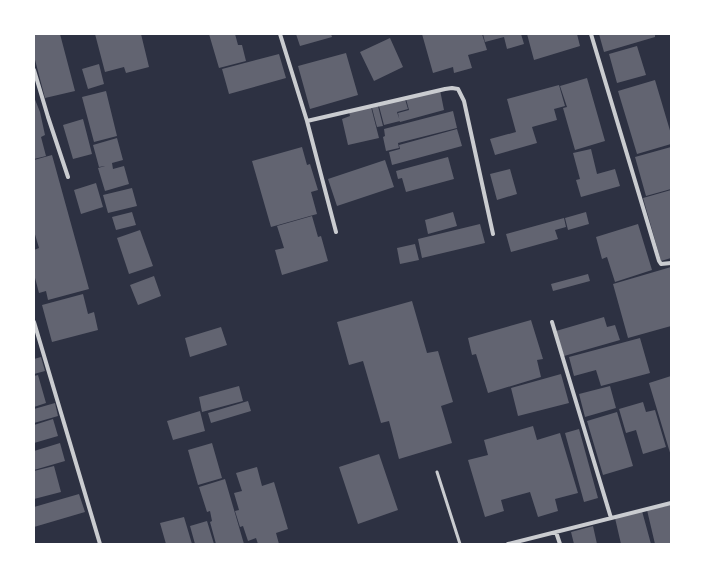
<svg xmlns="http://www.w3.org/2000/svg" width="705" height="578" font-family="'Asap Condensed',sans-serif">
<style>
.building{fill:#626471}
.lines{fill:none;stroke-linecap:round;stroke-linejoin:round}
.service{stroke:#caccd0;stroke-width:3}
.minor{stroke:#caccd0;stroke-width:4}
</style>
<rect width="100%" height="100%" fill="#2d3142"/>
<path class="building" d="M34,34H60L75,91L45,98L34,56Z
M95,34H141L149,67L126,73L124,67L105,72Z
M209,34H235L238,45H242L246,61L219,68Z
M296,34H331L332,37L300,46Z
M422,34H482L487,50L468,55L472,68L454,73L453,67L433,73Z
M483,34H521L524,44L507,49L504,37L485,42Z
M527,34H577L580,46L534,60Z
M599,34H655V37L604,52Z
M390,38L403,67L374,81L360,52Z
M637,46L646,75L617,83L609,54Z
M346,53L358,95L310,109L298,66Z
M279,54L286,78L229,94L222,69Z
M99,64L104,84L88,89L82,69Z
M587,78L605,141L575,150L563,108L567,107L560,86Z
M655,80L671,134V144L637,154L618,91Z
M559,85L565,106L554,109L557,120L532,127L537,143L495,155L490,139L516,132L507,99Z
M440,90L444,110L400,122L398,113L409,110L406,99Z
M106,91L117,136L94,142L82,97Z
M34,97L40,112L45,135L41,137L46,156L34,159Z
M405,99L408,109L397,112L400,121L384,125L379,106Z
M378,106L383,126L377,127L372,108Z
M371,107L379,138L348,145L342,119L350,116L349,112Z
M453,111L457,128L398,143L399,148L386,151L383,137L385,136L384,129Z
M83,119L92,154L73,159L63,125Z
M457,129L462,146L392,165L389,152L400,149L399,145Z
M117,138L123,160L112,163L113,169L124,166L129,184L105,191L98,168L105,166L99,167L93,145Z
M302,147L307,165L310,164L318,190L311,192L317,214L271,227L252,161Z
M671,147V189L646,196L635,157Z
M591,149L597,174L615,169L620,186L581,197L576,180L580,179L573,153Z
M52,155L89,289L48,300L46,291L39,293L34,274V250L39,248L34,231V160Z
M448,157L454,179L406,192L402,178L398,179L396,171Z
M385,160L394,187L337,206L328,179Z
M510,169L517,194L497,200L490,174Z
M96,183L103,207L81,214L74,190Z
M132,188L137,206L108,213L103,195Z
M671,190V258L661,261L643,198Z
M132,212L136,225L116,230L112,217Z
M453,212L457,226L428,234L425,220Z
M586,212L589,224L568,230L565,218Z
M312,216L318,237L321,236L328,261L282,275L275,250L284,248L277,226Z
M564,218L566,227L555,230L558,239L511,252L506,234Z
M480,224L485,243L422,258L418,239Z
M638,224L652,270L615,282L607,257L602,259L596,237Z
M140,230L153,266L129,274L117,238Z
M415,244L419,260L400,264L397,248Z
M671,267V326L628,338L613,284Z
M588,274L590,281L553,291L551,284Z
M154,276L161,296L138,305L130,285Z
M83,294L88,314L94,312L98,330L52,342L42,305Z
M412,301L427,353L438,351L453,402L441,406L452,443L399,459L389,421L381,423L363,361L349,365L337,322Z
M604,317L607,327L615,325L620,340L564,356L556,331Z
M531,320L543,359L537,360L541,377L488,393L476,354L472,355L468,338Z
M221,327L227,345L190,357L185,338Z
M640,338L650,373L601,386L596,370L574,376L569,357Z
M41,357L45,371L34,374V359Z
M561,374L569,403L518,416L511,388Z
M38,375L46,403L34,407V376Z
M671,376V456L649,383Z
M239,386L243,401L202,412L199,397Z
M610,386L616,408L585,417L579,394Z
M248,401L251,411L211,423L208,413Z
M643,402L646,412L655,410L666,447L643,454L636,430L626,433L619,409Z
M55,403L58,416L34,423V409Z
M200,411L205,431L173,440L167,421Z
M617,412L633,466L603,475L587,421Z
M53,419L58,436L34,443V425Z
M533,426L537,440L560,433L578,493L555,499L558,511L538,517L530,492L501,500L504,511L485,517L468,460L488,455L484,440Z
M579,429L598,498L584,502L565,433Z
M60,443L65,461L34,470V451Z
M212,443L222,478L198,485L188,450Z
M379,454L398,510L358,524L339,467Z
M54,466L61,492L34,499V471Z
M257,467L262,486L274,482L288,529L276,533L279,544H258L256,538L248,541L243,526L240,527L235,511L239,510L234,493L242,491L236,473Z
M225,479L244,544H216L210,522L212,521L210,511L207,512L199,487Z
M79,494L85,512L34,527V507Z
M671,505V544H655L647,510Z
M642,511L651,544H621L615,518Z
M184,517L192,544H166L160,523Z
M207,521L214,544H195L190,526Z
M593,526L597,544H574L571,532Z"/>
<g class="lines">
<path class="service" d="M437,472L460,544"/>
<path class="minor" d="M280,34L307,121L336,232
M591,34L659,261L661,264L671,263
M34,70L48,117L68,177
M307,121L445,89L452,88L458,89L464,101L493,234
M34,322L100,544
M552,322L611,518
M556,532L560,544
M508,544L671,503"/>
</g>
<rect width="705" height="578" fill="none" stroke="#ffffff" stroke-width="70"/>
</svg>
